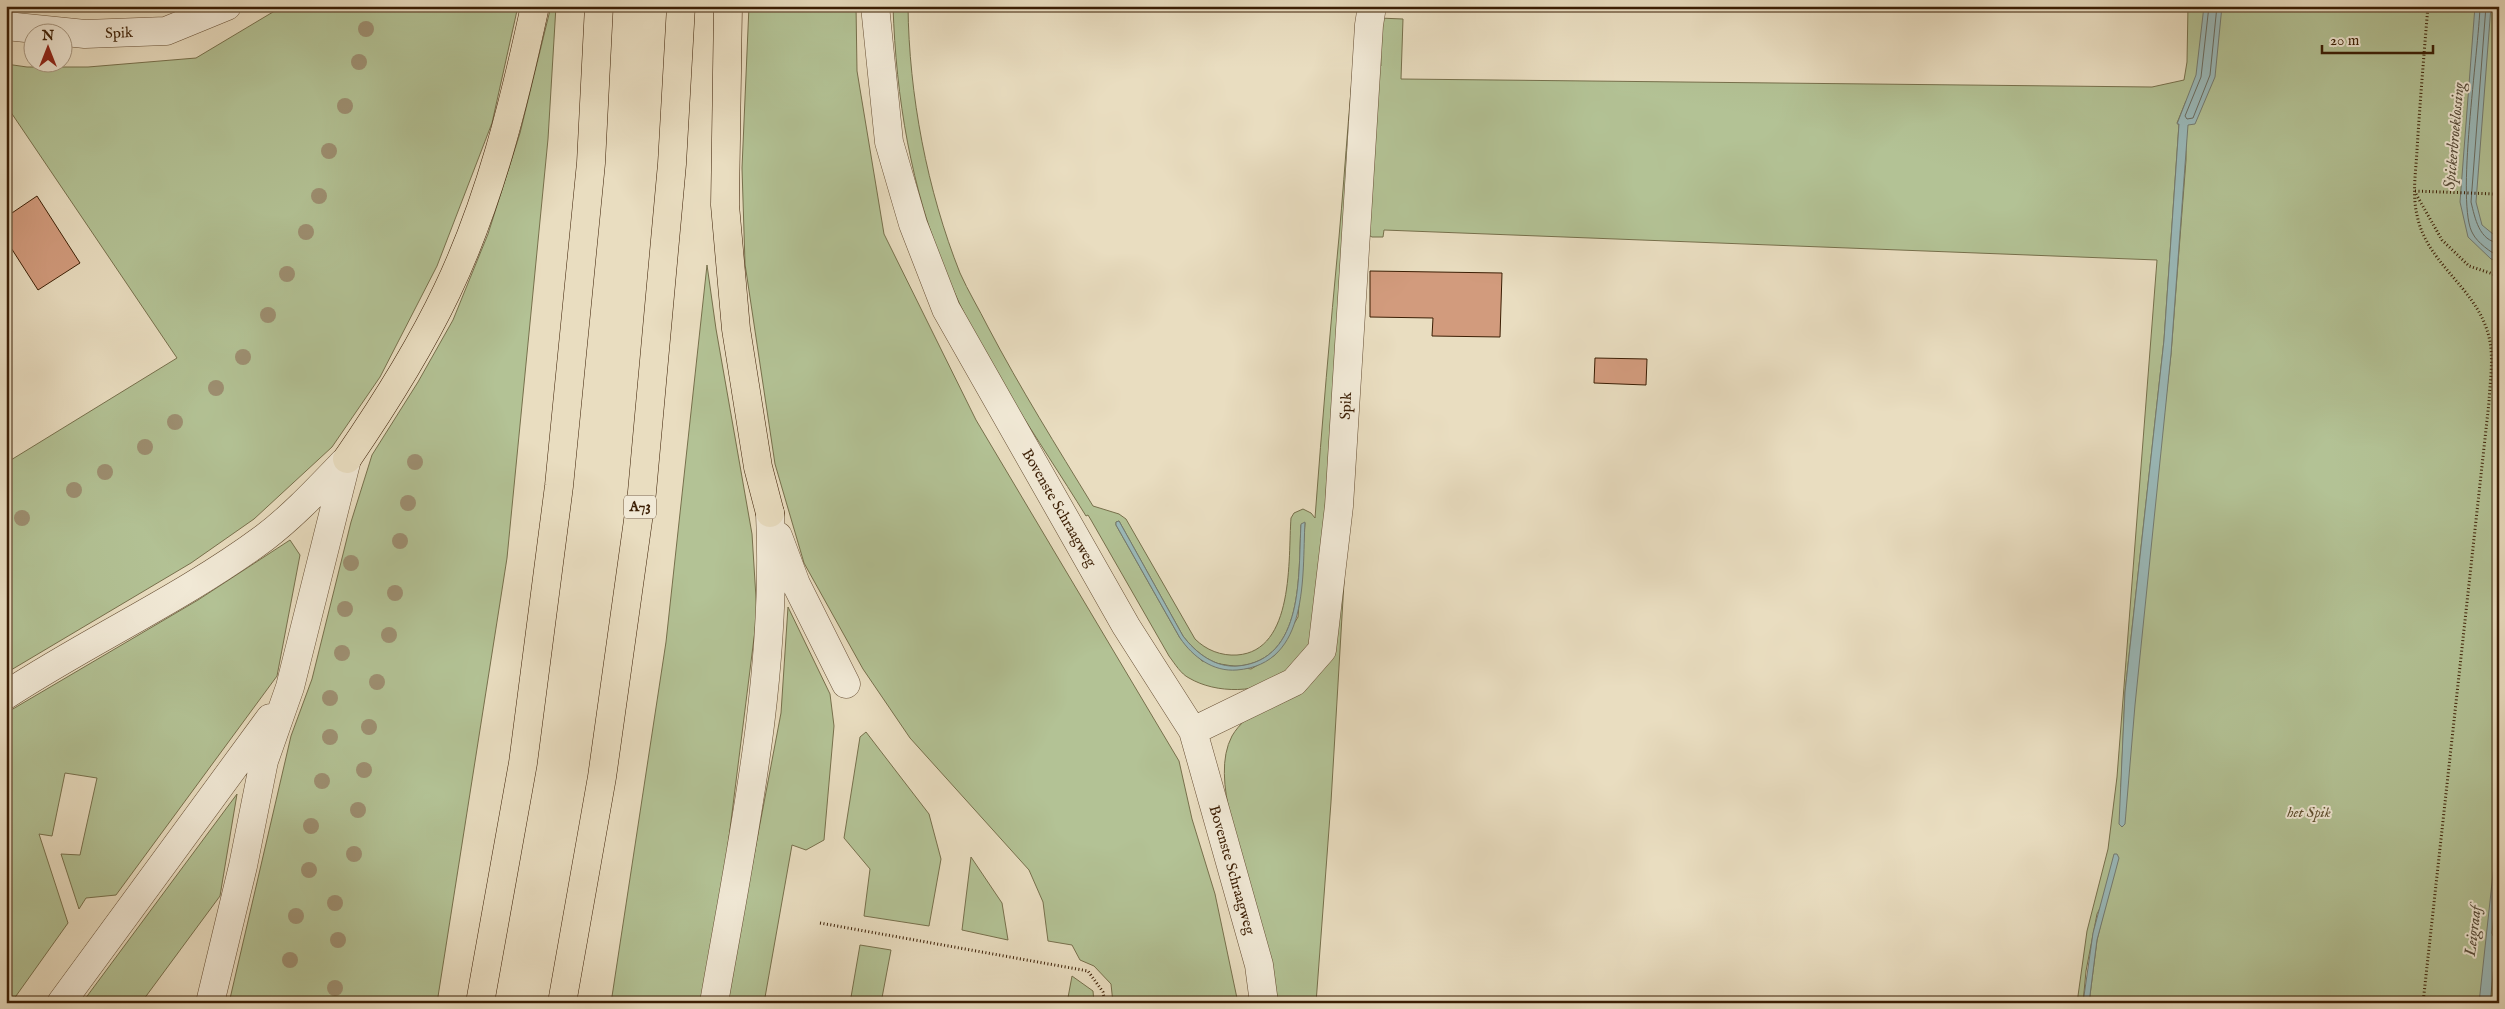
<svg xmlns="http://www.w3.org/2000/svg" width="2505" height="1009" font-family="'IM FELL English',serif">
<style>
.green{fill:#b3c295;stroke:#77704c;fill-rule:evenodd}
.water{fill:#9ababb;stroke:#747c72}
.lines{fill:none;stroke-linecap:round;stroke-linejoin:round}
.shore{stroke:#6a6c60;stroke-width:1}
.building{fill:#d29b7d;stroke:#3b1e04}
.minor-casing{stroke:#664e33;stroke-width:29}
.highway-casing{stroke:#3b1e04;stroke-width:29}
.path{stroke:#3b1e04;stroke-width:3;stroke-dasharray:1 2.5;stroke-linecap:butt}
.minor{stroke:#f1e9d6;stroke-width:28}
.highway{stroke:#e9ddc0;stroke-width:28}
.tree{fill:#9d8f71}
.labels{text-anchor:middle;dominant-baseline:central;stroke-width:4;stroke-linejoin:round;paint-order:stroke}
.shield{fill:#f1e9d6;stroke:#725b43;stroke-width:1}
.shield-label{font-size:14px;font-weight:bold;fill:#3b1e04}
.street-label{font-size:15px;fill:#3b1e04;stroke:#f1e9d6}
.park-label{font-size:15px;font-style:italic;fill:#5f4f30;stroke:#f1e9d6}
.water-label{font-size:16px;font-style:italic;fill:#584d3b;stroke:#f1e9d6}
</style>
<rect width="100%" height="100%" fill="#e9ddc0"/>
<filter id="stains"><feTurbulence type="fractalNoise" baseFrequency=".004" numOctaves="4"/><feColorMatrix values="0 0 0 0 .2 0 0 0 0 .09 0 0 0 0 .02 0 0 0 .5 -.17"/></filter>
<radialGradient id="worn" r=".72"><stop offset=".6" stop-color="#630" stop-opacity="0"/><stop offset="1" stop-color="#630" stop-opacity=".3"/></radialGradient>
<path class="green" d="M283,6H518L492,123L437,266L380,377L332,447L254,519L191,563L6,673V463L177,358L6,105V64L27,67H88L196,58Z
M551,6H556L548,139L507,558L437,1003H229L291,736L312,679L351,522L372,455L418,382L453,320L488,234L520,133Z
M749,6H856L857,71L884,234L976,420L1179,761L1192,819L1215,894L1238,1003H1113L1111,984L1094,966L1080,960L1072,945L1048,941L1043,902L1029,870L910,738L863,669L804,563L775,464L745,264L742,168Z
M893,6H908C909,95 927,190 960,273C968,291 979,309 988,327C1020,388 1057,447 1093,506L1119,514L1126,519L1195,639C1206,650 1221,656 1237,655C1295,651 1288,558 1291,518L1294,513L1303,509L1311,513L1315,518C1322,424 1330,331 1339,237C1346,160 1350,83 1360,6L1317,626C1309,644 1301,662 1285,674C1260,694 1216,694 1189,678C1181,674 1175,664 1169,656L1091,520L1088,515L1086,516C1038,438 981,359 946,273C911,188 896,98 893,6ZM1119,521L1183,636C1196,653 1215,668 1238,666C1305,660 1298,573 1301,525L1305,523L1298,617L1275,655L1251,669L1202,661L1180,638L1116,525V522Z
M2188,6H2499V1003H2089L2097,940L2109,890L2097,914L2086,971L2083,1003H2077L2087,931L2108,849L2117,777L2157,260L1384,230L1383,237H1372L1363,232L1375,67L1381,66L1379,18L1403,19L1401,79L2152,87L2184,80L2187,62ZM2186,101V160L2171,354L2121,787L2125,692L2164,340L2179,124L2177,123Z
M707,265L716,329L752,534L757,614L713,965L706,1003H611L666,642Z
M1349,498L1331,802L1316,1003H1274C1268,969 1263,935 1255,902C1244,856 1209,779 1232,736C1246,712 1278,698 1301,683Z
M290,540L300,555L277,676L116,895L86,898L79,909L61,854L80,855L97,778L65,773L52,836L39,834L68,923L11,1003H6V713L198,600Z
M788,607L830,694L834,726L824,840L806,850L792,845L764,1003H726L781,713Z
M866,732L929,814L941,859L929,926L864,916L870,869L844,838L860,737Z
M237,794L220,896L141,1003H82Z
M971,857L1002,903L1008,940L962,930Z
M860,945L891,950L881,1003H850Z
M1072,976L1093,991L1094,1003H1067Z"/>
<path class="water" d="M2204,6H2222L2215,77L2195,124L2188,125L2171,354L2135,705L2125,824L2122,827L2119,824L2125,692L2164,340L2179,124H2177L2196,75Z
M2475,6H2491L2476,202L2482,225L2499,239V261L2491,259L2468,237L2460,202Z
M1119,521L1183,636C1196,653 1215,668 1238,666C1305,660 1298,573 1301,524L1305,522C1302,576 1310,664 1237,670C1213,672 1193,657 1180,638L1116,525V522Z
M2499,818V919L2490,1003H2479Z
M2114,854H2117L2119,858L2097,940L2089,1003H2083L2093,933Z"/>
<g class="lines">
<path class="shore" d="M2209,6L2201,77L2185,116L2187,119L2193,118L2210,75L2217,6
M2480,6C2479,49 2455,206 2473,234C2477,242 2491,253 2499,256
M2486,6L2471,202C2475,218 2479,241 2499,243
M2499,866L2492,933L2493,936L2499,935"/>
</g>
<path class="building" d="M37,196L80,263L38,290L6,240V217Z
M1370,271L1502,273L1500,337L1432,336L1433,318L1370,317Z
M1595,358L1647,359L1646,385L1594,383Z"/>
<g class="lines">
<defs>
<path id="minor" d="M875,6L889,142L913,224L946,309L1126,626L1193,731L1259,965L1264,1003
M6,26L85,34L166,31L227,6
M778,536L796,584L846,684
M6,695C90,640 183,598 264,538C293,516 318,489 344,462
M1193,731L1294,682L1322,650L1339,506L1369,25L1372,6
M61,1003L270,718
M210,1003L243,866L264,761L290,687L347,459
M714,1003C742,841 778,678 770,513"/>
<path id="highway" d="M728,6L725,205L736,329L758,467L770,513
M347,459C384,405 419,350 447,291C490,201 514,103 535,6
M480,1003L523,763L559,486L591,163L599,6
M562,1003L602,777L642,492L672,164L681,6"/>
</defs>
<use href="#minor" class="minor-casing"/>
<use href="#highway" class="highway-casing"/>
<path class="path" d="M2415,191L2495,194
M2416,194L2442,240L2469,266L2499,276
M820,923L1088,971L1103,992L1105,1003
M2423,1003L2489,402C2490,379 2495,353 2487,330C2473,286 2426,262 2417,215C2412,194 2416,171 2417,150C2420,102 2424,54 2428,6"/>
<use href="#minor" class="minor"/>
<use href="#highway" class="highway"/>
</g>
<g class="tree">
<circle cx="366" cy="29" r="8"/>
<circle cx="359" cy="62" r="8"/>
<circle cx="345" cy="106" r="8"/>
<circle cx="329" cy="151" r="8"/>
<circle cx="319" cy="196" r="8"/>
<circle cx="306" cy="232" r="8"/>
<circle cx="287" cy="274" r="8"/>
<circle cx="268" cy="315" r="8"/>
<circle cx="243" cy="357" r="8"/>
<circle cx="216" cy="388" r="8"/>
<circle cx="175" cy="422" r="8"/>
<circle cx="145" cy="447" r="8"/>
<circle cx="415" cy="462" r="8"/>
<circle cx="105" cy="472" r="8"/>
<circle cx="74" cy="490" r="8"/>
<circle cx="408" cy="503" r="8"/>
<circle cx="22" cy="518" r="8"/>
<circle cx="400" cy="541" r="8"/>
<circle cx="351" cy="563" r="8"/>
<circle cx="395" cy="593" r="8"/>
<circle cx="345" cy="609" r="8"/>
<circle cx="389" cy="635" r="8"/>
<circle cx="342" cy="653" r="8"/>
<circle cx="377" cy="682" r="8"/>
<circle cx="330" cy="698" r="8"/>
<circle cx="369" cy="727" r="8"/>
<circle cx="330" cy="737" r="8"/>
<circle cx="364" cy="770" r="8"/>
<circle cx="322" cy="781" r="8"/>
<circle cx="358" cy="810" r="8"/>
<circle cx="311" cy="826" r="8"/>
<circle cx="354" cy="854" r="8"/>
<circle cx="309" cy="870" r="8"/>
<circle cx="335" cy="903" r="8"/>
<circle cx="296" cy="916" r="8"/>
<circle cx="338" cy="940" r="8"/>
<circle cx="290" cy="960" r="8"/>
<circle cx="335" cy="988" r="8"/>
</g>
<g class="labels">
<rect class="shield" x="624" y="495.5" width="32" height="23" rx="4"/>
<g class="shield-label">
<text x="640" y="507">A73</text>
</g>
<g class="street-label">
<text transform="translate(119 33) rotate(-2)">Spik</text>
<text transform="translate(1346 406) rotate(-87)">Spik</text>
<text transform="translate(1059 508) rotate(60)">Bovenste Schraagweg</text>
<text transform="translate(1232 870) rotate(74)">Bovenste Schraagweg</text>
</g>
<g class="park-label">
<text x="2309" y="812">het Spik</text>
</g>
<g class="water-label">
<text transform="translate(2455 136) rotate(-85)">Spickerbroeklossing</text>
<text transform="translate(2474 931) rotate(-83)">Leigraaf</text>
</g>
</g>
<rect width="2505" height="1009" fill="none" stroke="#e9ddc0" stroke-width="25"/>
<rect x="8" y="8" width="2490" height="994" fill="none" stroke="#3b1e04" stroke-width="2.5"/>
<rect x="12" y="12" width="2480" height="984" fill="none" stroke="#3b1e04"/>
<g transform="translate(48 48)"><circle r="24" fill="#f1e9d6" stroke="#a89882"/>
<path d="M0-4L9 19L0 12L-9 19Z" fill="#8f2418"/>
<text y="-8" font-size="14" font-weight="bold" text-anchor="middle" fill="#3b1e04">N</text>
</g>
<path d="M2322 45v8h111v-8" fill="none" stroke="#3b1e04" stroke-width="2.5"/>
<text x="2330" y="45" font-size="15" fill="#3b1e04" stroke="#f1e9d6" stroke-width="4" paint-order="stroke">20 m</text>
<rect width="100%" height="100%" filter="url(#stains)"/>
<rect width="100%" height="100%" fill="url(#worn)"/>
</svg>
